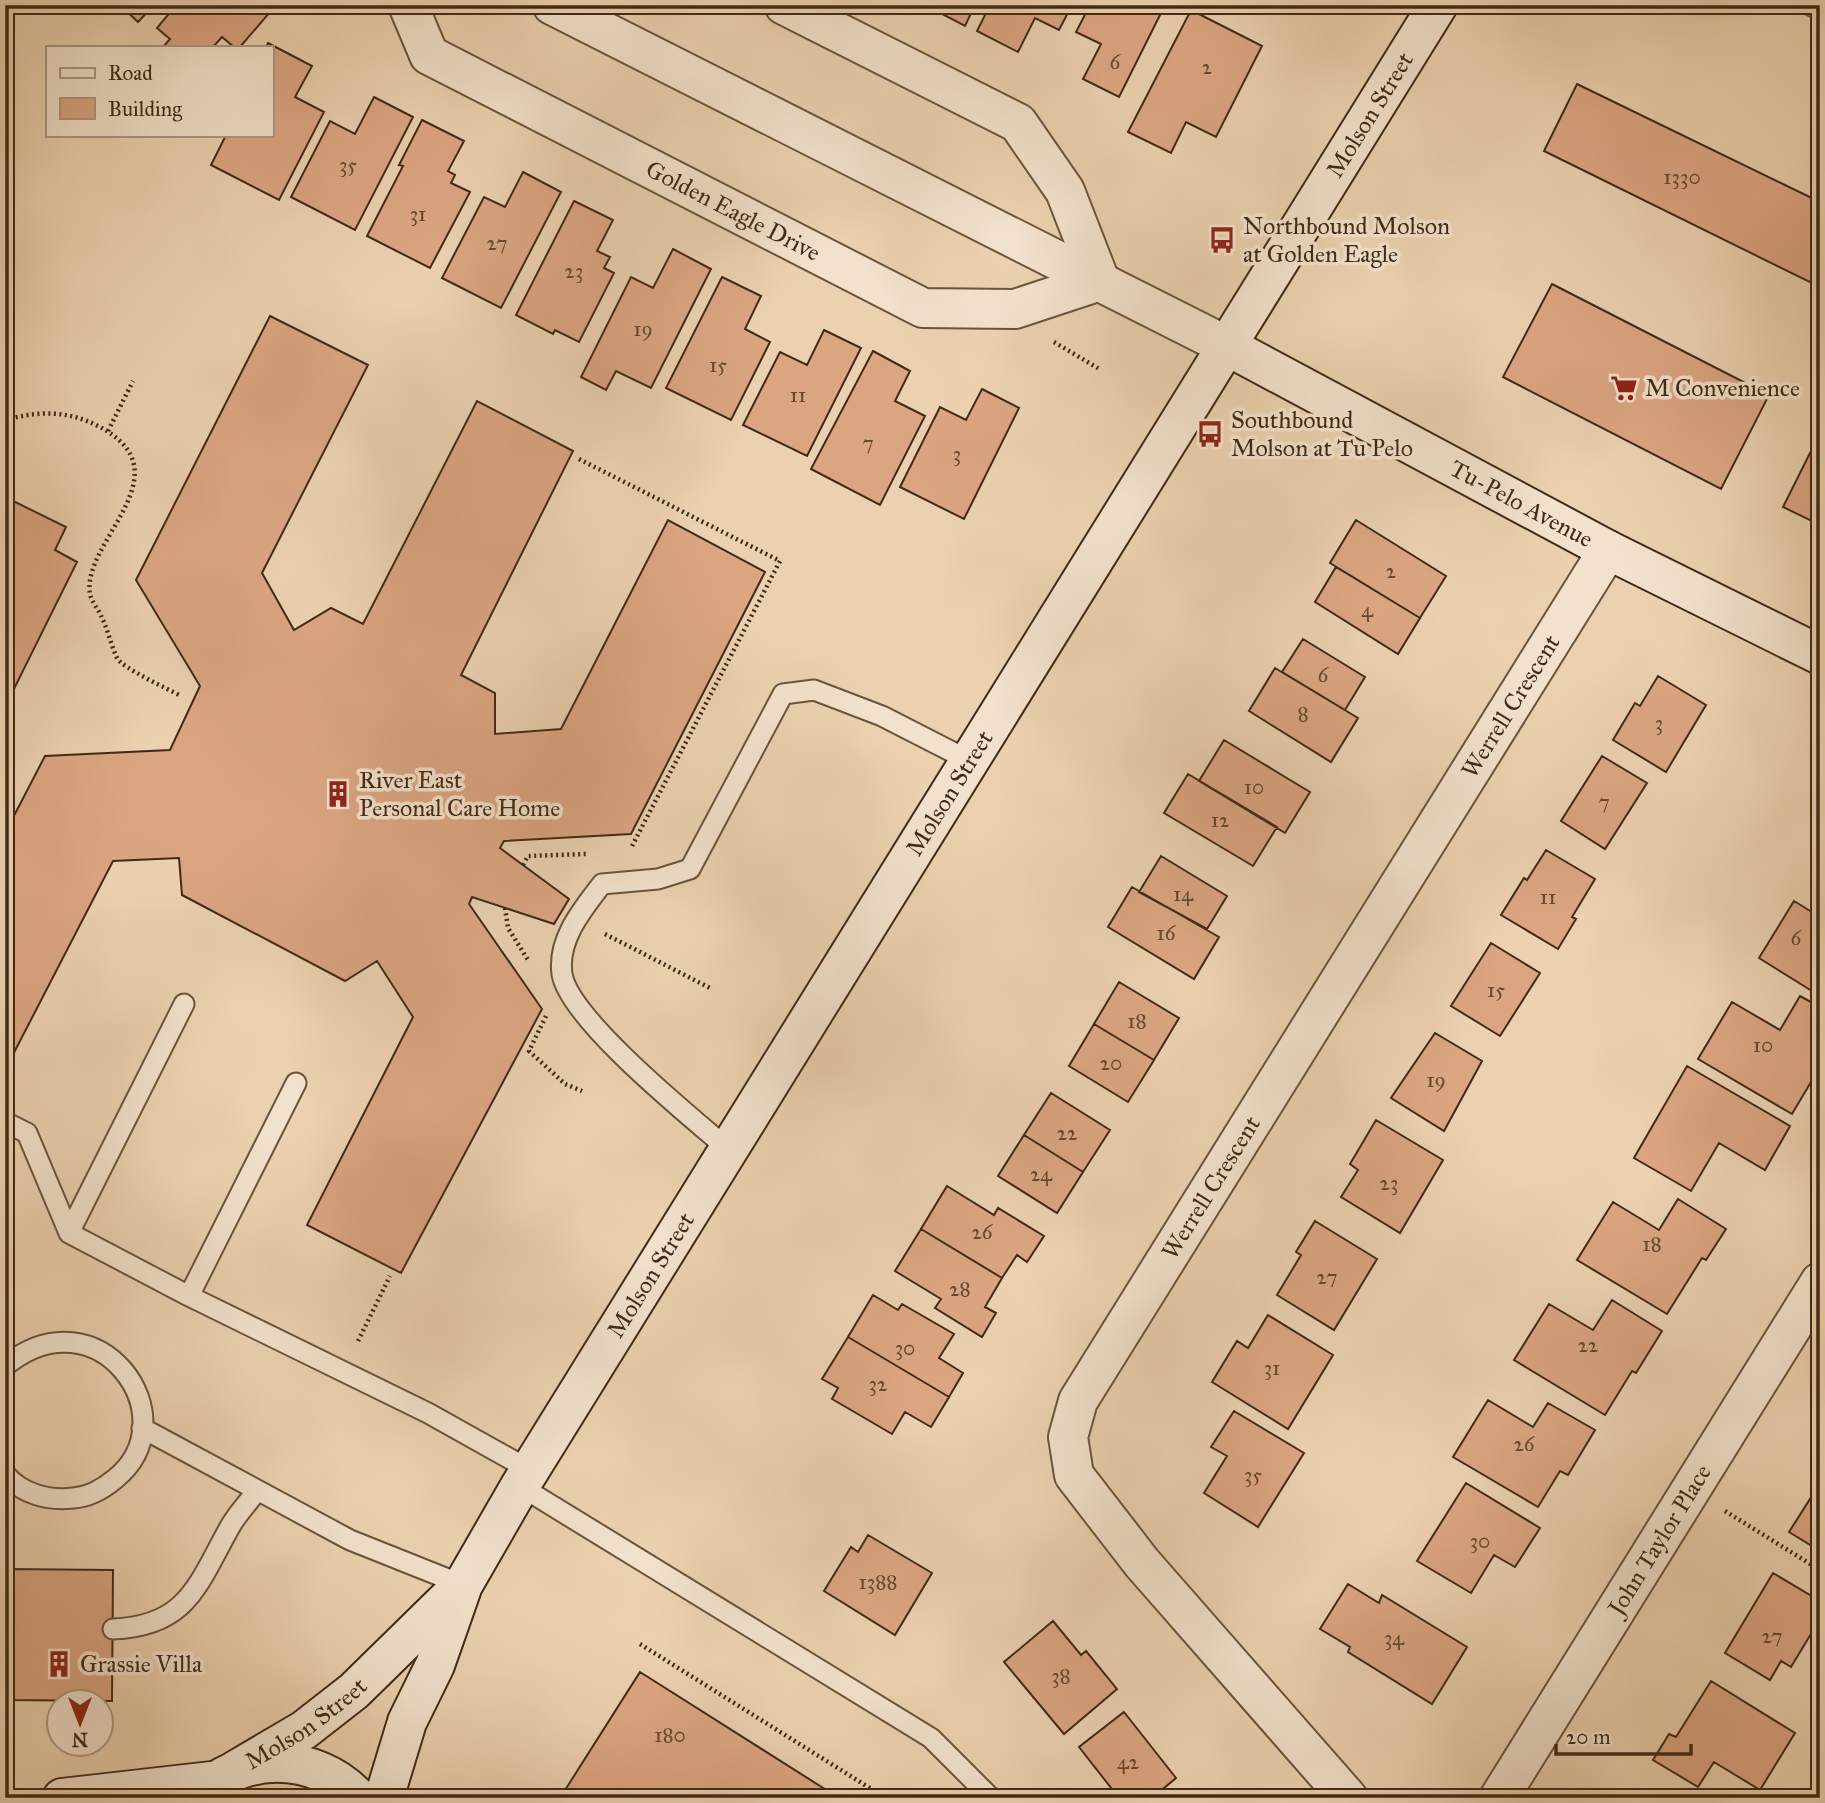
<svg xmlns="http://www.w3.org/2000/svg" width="1825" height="1803" font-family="'IM FELL Great Primer',serif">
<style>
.building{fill:#dba582;stroke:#402a16;stroke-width:2}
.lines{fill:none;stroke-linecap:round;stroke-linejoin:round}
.lane-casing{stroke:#6b543c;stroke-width:23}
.street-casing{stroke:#6b543c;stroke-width:42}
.secondary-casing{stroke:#402a16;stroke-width:42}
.path{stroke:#402a16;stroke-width:4.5;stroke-dasharray:2 3.5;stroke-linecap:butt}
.lane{stroke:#f2e1cb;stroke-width:19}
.street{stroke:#f2e1cb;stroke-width:38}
.secondary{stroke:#f2e1cb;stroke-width:38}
.labels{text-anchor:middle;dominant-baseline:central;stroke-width:7;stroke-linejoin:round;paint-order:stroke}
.number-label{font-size:21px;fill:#674931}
.street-label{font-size:24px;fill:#402a16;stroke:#f2e1cb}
.poi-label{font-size:24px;fill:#402a16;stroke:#f2e1cb;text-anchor:start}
</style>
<rect width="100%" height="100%" fill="#ebd1af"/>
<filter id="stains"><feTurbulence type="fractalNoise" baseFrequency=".00286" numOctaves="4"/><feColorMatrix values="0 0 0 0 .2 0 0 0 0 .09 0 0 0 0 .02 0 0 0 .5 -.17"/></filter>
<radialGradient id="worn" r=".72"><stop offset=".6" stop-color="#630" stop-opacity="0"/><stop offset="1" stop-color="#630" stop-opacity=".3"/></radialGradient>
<path class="building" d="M120,5H154L138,22Z
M176,5H276L240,47H234L222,37L213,47H163L170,39L157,28Z
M925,5H975L965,26Z
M990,5H1072L1059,30L1035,18L1018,52L977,31Z
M1090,5H1165L1119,97L1083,79L1101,44L1076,32Z
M1191,10L1262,46L1216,137L1186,122L1171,153L1128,132Z
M268,43L312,66L295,97L324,112L279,200L211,165L226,135H271V47H266Z
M1577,84L1820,202V287L1544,151Z
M374,97L413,117L355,230L291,197L330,121L355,134Z
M422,120L464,141L448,171L455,175L451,183L470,192L430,268L367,236L403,166L399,165Z
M523,172L561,192L501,308L442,278L484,197L505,207Z
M574,201L613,220L597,251L610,257L604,268L614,273L579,342L555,330L553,334L516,315Z
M673,249L711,269L651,388L616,371L606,390L581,377L631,277L653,288Z
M722,277L761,296L745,329L770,342L731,420L666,388Z
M1552,284L1769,395L1721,489L1503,377Z
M270,316L368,365L262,573L294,630L331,608L363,624L477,401L573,451L461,675L495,693V734L561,729L668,520L765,572L631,834L504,841L500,848L569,899L554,924L472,897L469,904L542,1009L401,1273L307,1225L413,1017L377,961L345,981L182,895L179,858L113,861L5,1070V833L45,756L170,750L200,686L136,580Z
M824,330L861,348L807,456L743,425L780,352L807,365Z
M873,351L910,371L895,401L925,416L880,505L811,469Z
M982,389L1019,408L964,519L900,487L940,407L966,420Z
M1820,433V525L1783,507Z
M5,497L66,527L55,550L77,562L5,707Z
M1356,520L1446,576L1420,618L1330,563Z
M1336,567L1420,618L1398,654L1315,602Z
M1303,639L1365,677L1345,710L1282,672Z
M1275,668L1358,718L1331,762L1249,711Z
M1658,676L1706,705L1666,772L1613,740L1635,703L1640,706Z
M1224,740L1310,792L1285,833L1199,781Z
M1602,756L1647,783L1605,849L1561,821Z
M1188,774L1277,827L1253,866L1164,813Z
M1546,850L1595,879L1572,917L1576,919L1558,949L1501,915L1524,878L1527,880Z
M1161,856L1227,896L1207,929L1139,892Z
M1132,887L1219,937L1194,979L1108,927Z
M1794,901L1820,917V996L1759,958Z
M1491,943L1540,973L1500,1036L1451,1006Z
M1119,982L1179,1018L1154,1060L1094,1024Z
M1800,996L1820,1007V1073L1817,1072L1792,1114L1698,1059L1732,1002L1780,1030Z
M1094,1024L1154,1060L1128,1102L1069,1066Z
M1435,1033L1482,1061L1444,1131L1391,1098Z
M1687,1066L1790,1126L1765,1170L1719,1143L1691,1191L1634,1158Z
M1051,1093L1110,1130L1083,1172L1024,1135Z
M1376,1120L1443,1160L1400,1233L1341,1197L1358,1170L1350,1164Z
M1024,1135L1083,1172L1057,1213L998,1176Z
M947,1186L994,1215L998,1208L1044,1236L1027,1262L1017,1255L1002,1278L921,1229Z
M1678,1199L1726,1229L1706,1260L1702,1258L1667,1314L1577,1260L1613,1202L1659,1230Z
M1315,1221L1377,1259L1334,1330L1277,1295L1301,1255L1296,1252Z
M921,1229L1002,1278L985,1307L996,1313L982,1337L935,1308L941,1299L895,1271Z
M873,1295L898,1310L902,1304L954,1334L939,1358L963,1373L949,1397L848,1337Z
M1612,1300L1662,1331L1636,1373L1632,1371L1605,1415L1514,1360L1549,1304L1593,1330Z
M1268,1315L1333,1355L1288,1429L1212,1382L1237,1341L1248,1348Z
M848,1337L949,1397L931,1427L905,1412L892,1434L832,1399L838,1388L822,1379Z
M1488,1400L1533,1427L1548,1403L1595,1430L1568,1475L1560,1471L1538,1507L1453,1457Z
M1234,1411L1304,1453L1258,1527L1204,1493L1227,1456L1211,1447Z
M1466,1483L1540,1528L1515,1567L1494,1555L1471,1593L1417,1561Z
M1817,1488L1820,1490V1551L1789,1532Z
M868,1535L932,1573L895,1635L824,1591L851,1547L858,1552Z
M5,1569L113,1570L112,1701L5,1700Z
M1773,1573L1820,1601V1619L1791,1667L1781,1661L1770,1680L1725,1653Z
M1348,1584L1379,1603L1382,1595L1467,1647L1432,1704L1348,1652L1350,1647L1320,1629Z
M1053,1621L1081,1655L1086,1651L1117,1689L1064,1734L1004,1662Z
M640,1672L839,1798H560Z
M1711,1681L1795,1733L1760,1790L1714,1762L1698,1787L1653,1760L1669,1734L1676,1737Z
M1124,1712L1176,1778L1152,1798H1119L1079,1747Z"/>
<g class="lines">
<defs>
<path id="lane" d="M1810,5L1820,10
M5,1122L27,1133L69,1233L189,1296L428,1413L530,1470
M729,1150C691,1117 569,1019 562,974C557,939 583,909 602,884L658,879L690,869L783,694L814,690L882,716L970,761
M69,1233L184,1004
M189,1296L296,1083
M5,1366C98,1289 191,1418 115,1479C103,1489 89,1497 73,1498C49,1501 21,1494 5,1474
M142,1428L350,1540L463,1585
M520,1486L931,1738L991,1798
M113,1629C189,1626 198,1583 231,1525C238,1513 249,1502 257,1490"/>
<g id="street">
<path id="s1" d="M408,5L429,55L923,308L1015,309L1100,281L1065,191L1018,123L784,5"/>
<path d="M552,5L1227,346"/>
<path id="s2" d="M1348,1798L1142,1563L1074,1475L1068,1437L1078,1401L1608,550"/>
<path id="s3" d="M1499,1798L1820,1282"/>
</g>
<g id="secondary">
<path id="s4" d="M1227,346L1608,550L1820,655"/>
<path id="s5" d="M236,1770L304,1730L354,1691L456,1591"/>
<path d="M62,1798L212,1781"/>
<path d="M197,1798C239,1751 315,1751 358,1798"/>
<path id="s6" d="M384,1798L407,1722L435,1665L463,1585L520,1486L1438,5"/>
</g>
</defs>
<use href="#lane" class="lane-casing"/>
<use href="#street" class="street-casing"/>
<use href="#secondary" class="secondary-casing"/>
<path class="path" d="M1054,342L1101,370
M5,420C38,411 67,410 98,426C189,473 81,541 90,594C91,601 99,610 102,618C108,630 111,645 117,658C122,668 168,689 181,696
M108,431L133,381
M579,459L780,561L631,848
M523,865L528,856L586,854
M505,908L508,928L528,960
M605,934L710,988
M546,1016L529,1051L565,1084L582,1091
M358,1341L390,1276
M1725,1511L1820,1570
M640,1644L876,1792L875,1798"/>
<use href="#lane" class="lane"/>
<use href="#street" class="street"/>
<use href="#secondary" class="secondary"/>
</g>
<defs>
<symbol id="bus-bare" viewBox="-9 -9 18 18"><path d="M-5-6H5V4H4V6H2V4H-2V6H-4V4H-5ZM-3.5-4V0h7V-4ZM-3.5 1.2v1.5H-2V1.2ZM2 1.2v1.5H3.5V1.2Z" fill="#8f2418" stroke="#f2e1cb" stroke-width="2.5" paint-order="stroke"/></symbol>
<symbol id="supermarket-bare" viewBox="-9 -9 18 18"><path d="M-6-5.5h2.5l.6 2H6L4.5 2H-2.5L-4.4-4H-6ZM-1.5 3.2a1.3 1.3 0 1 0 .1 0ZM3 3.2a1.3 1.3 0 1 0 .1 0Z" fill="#8f2418" stroke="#f2e1cb" stroke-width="2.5" paint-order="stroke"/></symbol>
<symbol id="building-bare" viewBox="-9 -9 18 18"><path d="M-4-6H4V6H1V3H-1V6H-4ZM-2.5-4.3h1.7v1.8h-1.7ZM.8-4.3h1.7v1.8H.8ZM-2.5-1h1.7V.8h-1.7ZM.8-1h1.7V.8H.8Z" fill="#8f2418" stroke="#f2e1cb" stroke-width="2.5" paint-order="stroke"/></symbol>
</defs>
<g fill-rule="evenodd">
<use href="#bus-bare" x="1203" y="221" width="38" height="38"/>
<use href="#supermarket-bare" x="1605" y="369" width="38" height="38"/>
<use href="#bus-bare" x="1191" y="415" width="38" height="38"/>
<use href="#building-bare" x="319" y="775" width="38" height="38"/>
<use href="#building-bare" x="40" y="1645" width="38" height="38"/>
</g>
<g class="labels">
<g class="number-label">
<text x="1115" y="62">6</text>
<text x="1207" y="67">2</text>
<text x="348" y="165">35</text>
<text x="1682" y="177">1330</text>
<text x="418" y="214">31</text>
<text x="497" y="243">27</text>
<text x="574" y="271">23</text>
<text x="643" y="329">19</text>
<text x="718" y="365">15</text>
<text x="798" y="395">11</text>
<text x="868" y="443">7</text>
<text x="957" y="454">3</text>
<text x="1391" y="571">2</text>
<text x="1367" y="610">4</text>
<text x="1323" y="675">6</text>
<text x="1303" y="714">8</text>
<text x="1659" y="723">3</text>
<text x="1254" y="787">10</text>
<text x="1604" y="802">7</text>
<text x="1220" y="820">12</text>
<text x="1183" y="894">14</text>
<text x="1548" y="897">11</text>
<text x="1166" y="933">16</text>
<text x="1796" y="938">6</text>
<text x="1496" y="990">15</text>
<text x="1137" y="1021">18</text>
<text x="1763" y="1045">10</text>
<text x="1111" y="1063">20</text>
<text x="1436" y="1080">19</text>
<text x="1067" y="1133">22</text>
<text x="1041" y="1174">24</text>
<text x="1389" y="1183">23</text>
<text x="982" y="1232">26</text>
<text x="1652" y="1244">18</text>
<text x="1327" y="1277">27</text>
<text x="960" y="1289">28</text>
<text x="1588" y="1345">22</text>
<text x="905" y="1348">30</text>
<text x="1272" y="1368">31</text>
<text x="878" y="1384">32</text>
<text x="1524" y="1444">26</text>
<text x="1253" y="1475">35</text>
<text x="1480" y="1541">30</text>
<text x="878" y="1582">1388</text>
<text x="1772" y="1636">27</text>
<text x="1394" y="1638">34</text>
<text x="1061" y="1676">38</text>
<text x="670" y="1735">180</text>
<text x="1128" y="1762">42</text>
</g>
<g class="street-label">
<text stroke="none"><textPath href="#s6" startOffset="1955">Molson Street</textPath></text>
<text stroke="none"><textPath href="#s1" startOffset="396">Golden Eagle Drive</textPath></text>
<text stroke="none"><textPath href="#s4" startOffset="334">Tu-Pelo Avenue</textPath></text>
<text stroke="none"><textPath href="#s2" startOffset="1318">Werrell Crescent</textPath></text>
<text stroke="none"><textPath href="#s6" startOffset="1157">Molson Street</textPath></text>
<text stroke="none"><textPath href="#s2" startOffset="751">Werrell Crescent</textPath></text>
<text stroke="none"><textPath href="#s6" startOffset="590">Molson Street</textPath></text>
<text stroke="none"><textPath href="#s3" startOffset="304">John Taylor Place</textPath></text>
<text stroke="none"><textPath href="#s5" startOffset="84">Molson Street</textPath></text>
</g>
<g class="poi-label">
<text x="1243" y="226">Northbound Molson<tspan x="1243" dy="28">at Golden Eagle</tspan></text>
<text x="1645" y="388">M Convenience</text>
<text x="1231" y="420">Southbound<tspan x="1231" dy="28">Molson at Tu Pelo</tspan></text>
<text x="359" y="780">River East<tspan x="359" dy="28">Personal Care Home</tspan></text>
<text x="80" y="1664">Grassie Villa</text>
</g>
</g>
<rect width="1825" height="1803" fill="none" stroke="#ebd1af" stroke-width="28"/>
<rect x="7" y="7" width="1811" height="1789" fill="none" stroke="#402a16" stroke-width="3.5"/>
<rect x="14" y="14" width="1797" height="1775" fill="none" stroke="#402a16" stroke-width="2"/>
<rect x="46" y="46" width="228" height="91" fill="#f2e1cb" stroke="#ab9883" stroke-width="2"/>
<rect x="60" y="68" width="35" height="10" fill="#f2e1cb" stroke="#ab9883" stroke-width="2"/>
<text x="108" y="80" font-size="21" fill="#402a16">Road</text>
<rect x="60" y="98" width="35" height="21" fill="#dba582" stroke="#ab9883" stroke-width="2"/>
<text x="108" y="116" font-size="21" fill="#402a16">Building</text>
<g transform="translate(80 1723) rotate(180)"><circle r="33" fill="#f2e1cb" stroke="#ab9883" stroke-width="2"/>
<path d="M0-5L12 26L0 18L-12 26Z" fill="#8f2418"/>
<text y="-10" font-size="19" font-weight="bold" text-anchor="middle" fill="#402a16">N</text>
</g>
<path d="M1556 1744v10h135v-10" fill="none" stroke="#402a16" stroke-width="3.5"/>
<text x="1566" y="1744" font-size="21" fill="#402a16" stroke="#f2e1cb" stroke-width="5" paint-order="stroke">20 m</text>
<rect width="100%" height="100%" filter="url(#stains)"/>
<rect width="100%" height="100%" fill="url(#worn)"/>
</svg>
